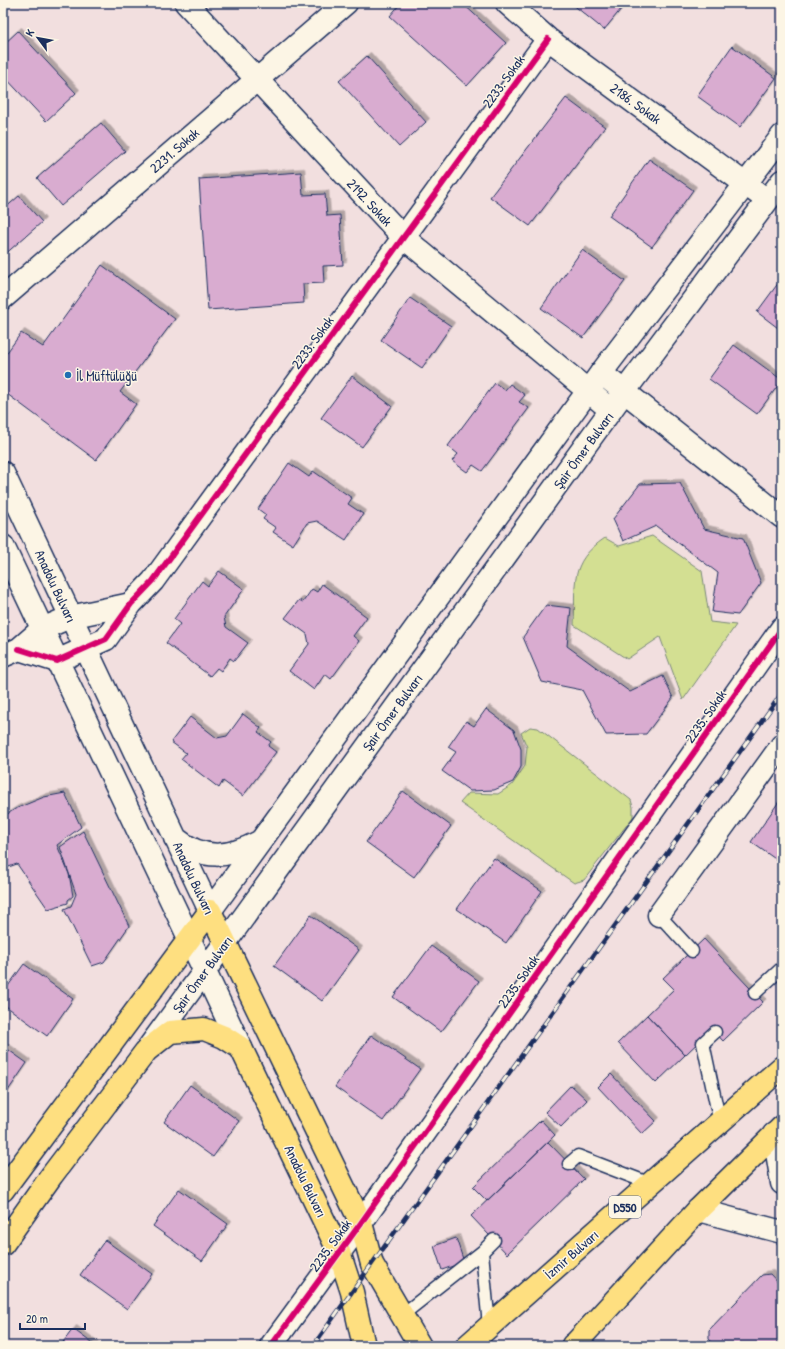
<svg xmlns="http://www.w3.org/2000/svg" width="785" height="1349" font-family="'Patrick Hand',sans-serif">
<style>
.green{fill:#d3df92;stroke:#778778}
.building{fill:#d9acd0;stroke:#1b2f5e;filter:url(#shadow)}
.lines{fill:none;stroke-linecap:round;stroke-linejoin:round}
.service-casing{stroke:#1b2f5e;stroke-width:15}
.minor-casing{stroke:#1b2f5e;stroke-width:25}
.tertiary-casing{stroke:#1b2f5e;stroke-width:25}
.secondary-casing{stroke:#1b2f5e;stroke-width:25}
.primary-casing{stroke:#1b2f5e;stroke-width:25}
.trunk-casing{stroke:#1b2f5e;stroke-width:25}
.motorway-casing{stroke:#1b2f5e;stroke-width:25}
.service{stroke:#fcf5e5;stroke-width:12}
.minor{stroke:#fcf5e5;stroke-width:22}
.tertiary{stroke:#fcf5e5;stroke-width:22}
.secondary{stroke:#fcf5e5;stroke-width:22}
.primary{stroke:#fedf80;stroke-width:22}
.trunk{stroke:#fedf80;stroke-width:22}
.motorway{stroke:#fedf80;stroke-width:22}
.rail-casing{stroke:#1b2f5e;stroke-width:4.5}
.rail{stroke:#fcf5e5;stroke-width:3;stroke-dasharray:9;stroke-linecap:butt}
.cycleway-casing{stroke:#fcf5e5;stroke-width:8}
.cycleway{stroke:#d6006c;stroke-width:6}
.poi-dot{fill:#1f6fb2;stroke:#fcf5e5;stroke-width:1.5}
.labels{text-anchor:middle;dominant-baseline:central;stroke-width:3;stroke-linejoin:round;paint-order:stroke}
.shield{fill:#fcf5e5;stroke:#5e6a86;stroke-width:1}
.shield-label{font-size:13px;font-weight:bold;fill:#1b2f5e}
.street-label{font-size:14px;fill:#1b2f5e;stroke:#fcf5e5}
.poi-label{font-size:14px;fill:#1b2f5e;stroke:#fcf5e5;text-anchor:start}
</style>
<defs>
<filter id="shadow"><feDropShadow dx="3.5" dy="-3.5" stdDeviation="0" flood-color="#0004"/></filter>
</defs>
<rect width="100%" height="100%" fill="#f2dfdf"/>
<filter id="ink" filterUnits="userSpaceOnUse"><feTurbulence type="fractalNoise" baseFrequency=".025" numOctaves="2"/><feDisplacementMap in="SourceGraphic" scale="8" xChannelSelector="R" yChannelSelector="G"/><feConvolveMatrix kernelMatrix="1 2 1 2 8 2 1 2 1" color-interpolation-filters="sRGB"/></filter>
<g filter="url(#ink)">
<path class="green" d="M652,536L702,571L710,622L736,625L683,700L660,637L627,659L574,625C576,585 568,563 605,538L619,546Z
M530,727L538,728L631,800L633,807V817L584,880L574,883L460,803L469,793L498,794L512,785L525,766L527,747L521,733Z"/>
<path class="building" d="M401,3H462L506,43L467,86L390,16Z
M571,3H626L604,30Z
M18,31L76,93L46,121L3,75V45Z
M732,46L776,78L740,127L697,96Z
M367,56L426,122L399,147L339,81Z
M566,98L605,127L530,226L490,197Z
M101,123L125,151L61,206L37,178Z
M649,159L693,190L652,247L609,216Z
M301,172L303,195L325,194L327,216L340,215L343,265L323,266L324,283L303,284L304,303L208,310L199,179Z
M19,196L42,222L3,256V210Z
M582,250L625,281L583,338L541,308Z
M102,265L175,319L120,392L136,404L96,460L3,391V358L21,333L43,347Z
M782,278V331L757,312Z
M410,298L451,326L422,368L381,340Z
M734,345L782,380L757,414L709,379Z
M352,376L392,406L362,447L321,418Z
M495,383L505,390L510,384L525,395L519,402L529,408L482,471L473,465L467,472L452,461L458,454L448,446Z
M289,463L309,477L313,471L352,498L348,504L363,514L346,540L317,521L307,523L293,545L273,532L276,528L263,519L266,515L258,509Z
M680,483L704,529L743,538L761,583L738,615L712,612L718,573L656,526L623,541L613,519L640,484Z
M219,571L244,589L224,617L226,627L248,643L234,661L230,658L221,671L217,668L210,676L166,643L180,624L174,619L202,581L208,586Z
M322,584L367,617L353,636L359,641L331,679L325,674L314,690L289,671L309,644L307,634L285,618L299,600L303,602L312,589L317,592Z
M546,605L571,608L567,646L630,692L663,676L673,698L646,734L606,735L582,690L542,682L523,637Z
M486,709L514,730L521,749V767L513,782L494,790L470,791L442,771L456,752L448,747L466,721L474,726Z
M243,714L261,728L258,732L271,742L268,746L276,752L243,796L223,781L219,788L181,759L186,753L171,742L190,717L217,738L227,736Z
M403,791L451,826L414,877L366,842Z
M65,793L81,827L57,845L69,874L73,896L68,900V903L48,909L17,864L3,869V817L15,809L44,797Z
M782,797V862L781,863L751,842Z
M83,831L129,926L104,962L92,966L64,909L71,906L76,894L60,847Z
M494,858L542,891L506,943L457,909Z
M311,915L359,950L322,1001L274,966Z
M704,939L763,1002L723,1041L712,1029L685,1055L647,1015L674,989L663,978Z
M431,946L479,981L441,1032L393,997Z
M24,964L73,999L47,1036L3,1004V993Z
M647,1015L685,1055L656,1083L618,1043Z
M371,1035L420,1069L383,1121L335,1087Z
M3,1046L27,1063L3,1098Z
M611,1074L656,1121L642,1134L598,1087Z
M190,1085L239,1121L213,1157L164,1122Z
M571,1085L587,1100L561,1127L545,1112Z
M541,1120L555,1135L487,1201L473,1187Z
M548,1142L584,1179L507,1254L471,1216Z
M179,1189L228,1224L202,1261L153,1226Z
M456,1238L464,1262L442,1270L434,1246Z
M105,1240L152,1274L127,1309L80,1275Z
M770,1274L782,1287V1346H716L709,1339V1330L762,1275Z
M73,1329L96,1346H60Z"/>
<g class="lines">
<defs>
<path id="service" d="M659,915L692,951
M755,993L782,968
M715,1032L703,1043L720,1123
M569,1164L578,1156L651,1184
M402,1315L482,1252
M489,1326L482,1252L494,1240"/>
<path id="minor" d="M186,3L403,237L611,410
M507,3L548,39L767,200
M3,298L346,3
M601,373L782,517
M19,649L57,661L106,639L131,604L153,581L548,39
M3,656L19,649L42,629L70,617L131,604
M659,915L782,745
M774,1134L782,1183
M698,1210L782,1232"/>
<path id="tertiary" d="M189,938L241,1048
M149,1047L225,943
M271,1346L361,1223L782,628"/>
<path id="secondary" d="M3,473L210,911L601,373L782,136
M3,546L189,938
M175,838C203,861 229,858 259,842
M225,943L624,392L782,181"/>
<path id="primary" d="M3,1190L210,911L361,1223L372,1264L420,1346
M3,1244L52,1175L146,1051L170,1032L204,1029L224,1037L241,1048L339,1252L352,1292L364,1346"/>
<path id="trunk" d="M467,1346L782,1067
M573,1346L698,1210L782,1127"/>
<path id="motorway" d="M573,1346V1345"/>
</defs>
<use href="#service" class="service-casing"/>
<use href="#minor" class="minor-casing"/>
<use href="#tertiary" class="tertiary-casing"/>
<use href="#secondary" class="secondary-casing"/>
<use href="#primary" class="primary-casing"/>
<use href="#trunk" class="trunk-casing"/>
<use href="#motorway" class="motorway-casing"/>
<use href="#service" class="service"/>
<use href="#minor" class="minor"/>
<use href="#tertiary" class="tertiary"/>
<use href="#secondary" class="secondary"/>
<use href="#primary" class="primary"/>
<use href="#trunk" class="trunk"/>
<use href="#motorway" class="motorway"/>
<defs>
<path id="rail" d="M313,1346L782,693"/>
</defs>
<use href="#rail" class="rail-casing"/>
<use href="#rail" class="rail"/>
<defs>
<path id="cycleway" d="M19,649L57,661L106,639L131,604L153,581L548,39
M271,1346L361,1223L782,628"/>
</defs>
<use href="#cycleway" class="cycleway-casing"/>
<use href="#cycleway" class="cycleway"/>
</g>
</g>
<circle class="poi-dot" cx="68" cy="375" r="4"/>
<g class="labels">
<rect class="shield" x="609" y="1196" width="32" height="22" rx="3"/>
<g class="shield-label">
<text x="625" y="1207">D550</text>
</g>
<g class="street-label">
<text transform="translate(503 81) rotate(-54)">2233. Sokak</text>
<text transform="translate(636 103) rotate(36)">2186. Sokak</text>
<text transform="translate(174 150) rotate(-41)">2231. Sokak</text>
<text transform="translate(370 202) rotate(47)">2192. Sokak</text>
<text transform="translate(312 342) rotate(-54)">2233. Sokak</text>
<text transform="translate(583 450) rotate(-54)">Şair Ömer Bulvarı</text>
<text transform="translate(56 586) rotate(65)">Anadolu Bulvarı</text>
<text transform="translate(392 712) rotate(-54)">Şair Ömer Bulvarı</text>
<text transform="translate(705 716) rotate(-55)">2235. Sokak</text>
<text transform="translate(194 878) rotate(65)">Anadolu Bulvarı</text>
<text transform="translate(202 974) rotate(-54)">Şair Ömer Bulvarı</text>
<text transform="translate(518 981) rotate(-55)">2235. Sokak</text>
<text transform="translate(306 1181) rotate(64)">Anadolu Bulvarı</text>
<text transform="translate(330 1245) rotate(-54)">2235. Sokak</text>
<text transform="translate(571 1254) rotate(-41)">İzmir Bulvarı</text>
</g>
<g class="poi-label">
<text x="76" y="375">İl Müftülüğü</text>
</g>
</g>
<rect width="785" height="1349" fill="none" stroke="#fcf5e5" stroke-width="16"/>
<rect x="8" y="8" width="769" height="1333" fill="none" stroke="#1b2f5e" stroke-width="1.5" filter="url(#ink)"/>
<g transform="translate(38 38) rotate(302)" stroke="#fcf5e5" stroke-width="3" paint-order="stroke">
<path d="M0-3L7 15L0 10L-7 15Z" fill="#1b2f5e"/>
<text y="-6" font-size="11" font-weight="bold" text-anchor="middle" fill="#1b2f5e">K</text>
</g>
<path d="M20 1323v6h65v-6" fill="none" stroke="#1b2f5e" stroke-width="2"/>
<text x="26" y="1323" font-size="12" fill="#1b2f5e" stroke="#fcf5e5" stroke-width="3" paint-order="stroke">20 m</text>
</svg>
